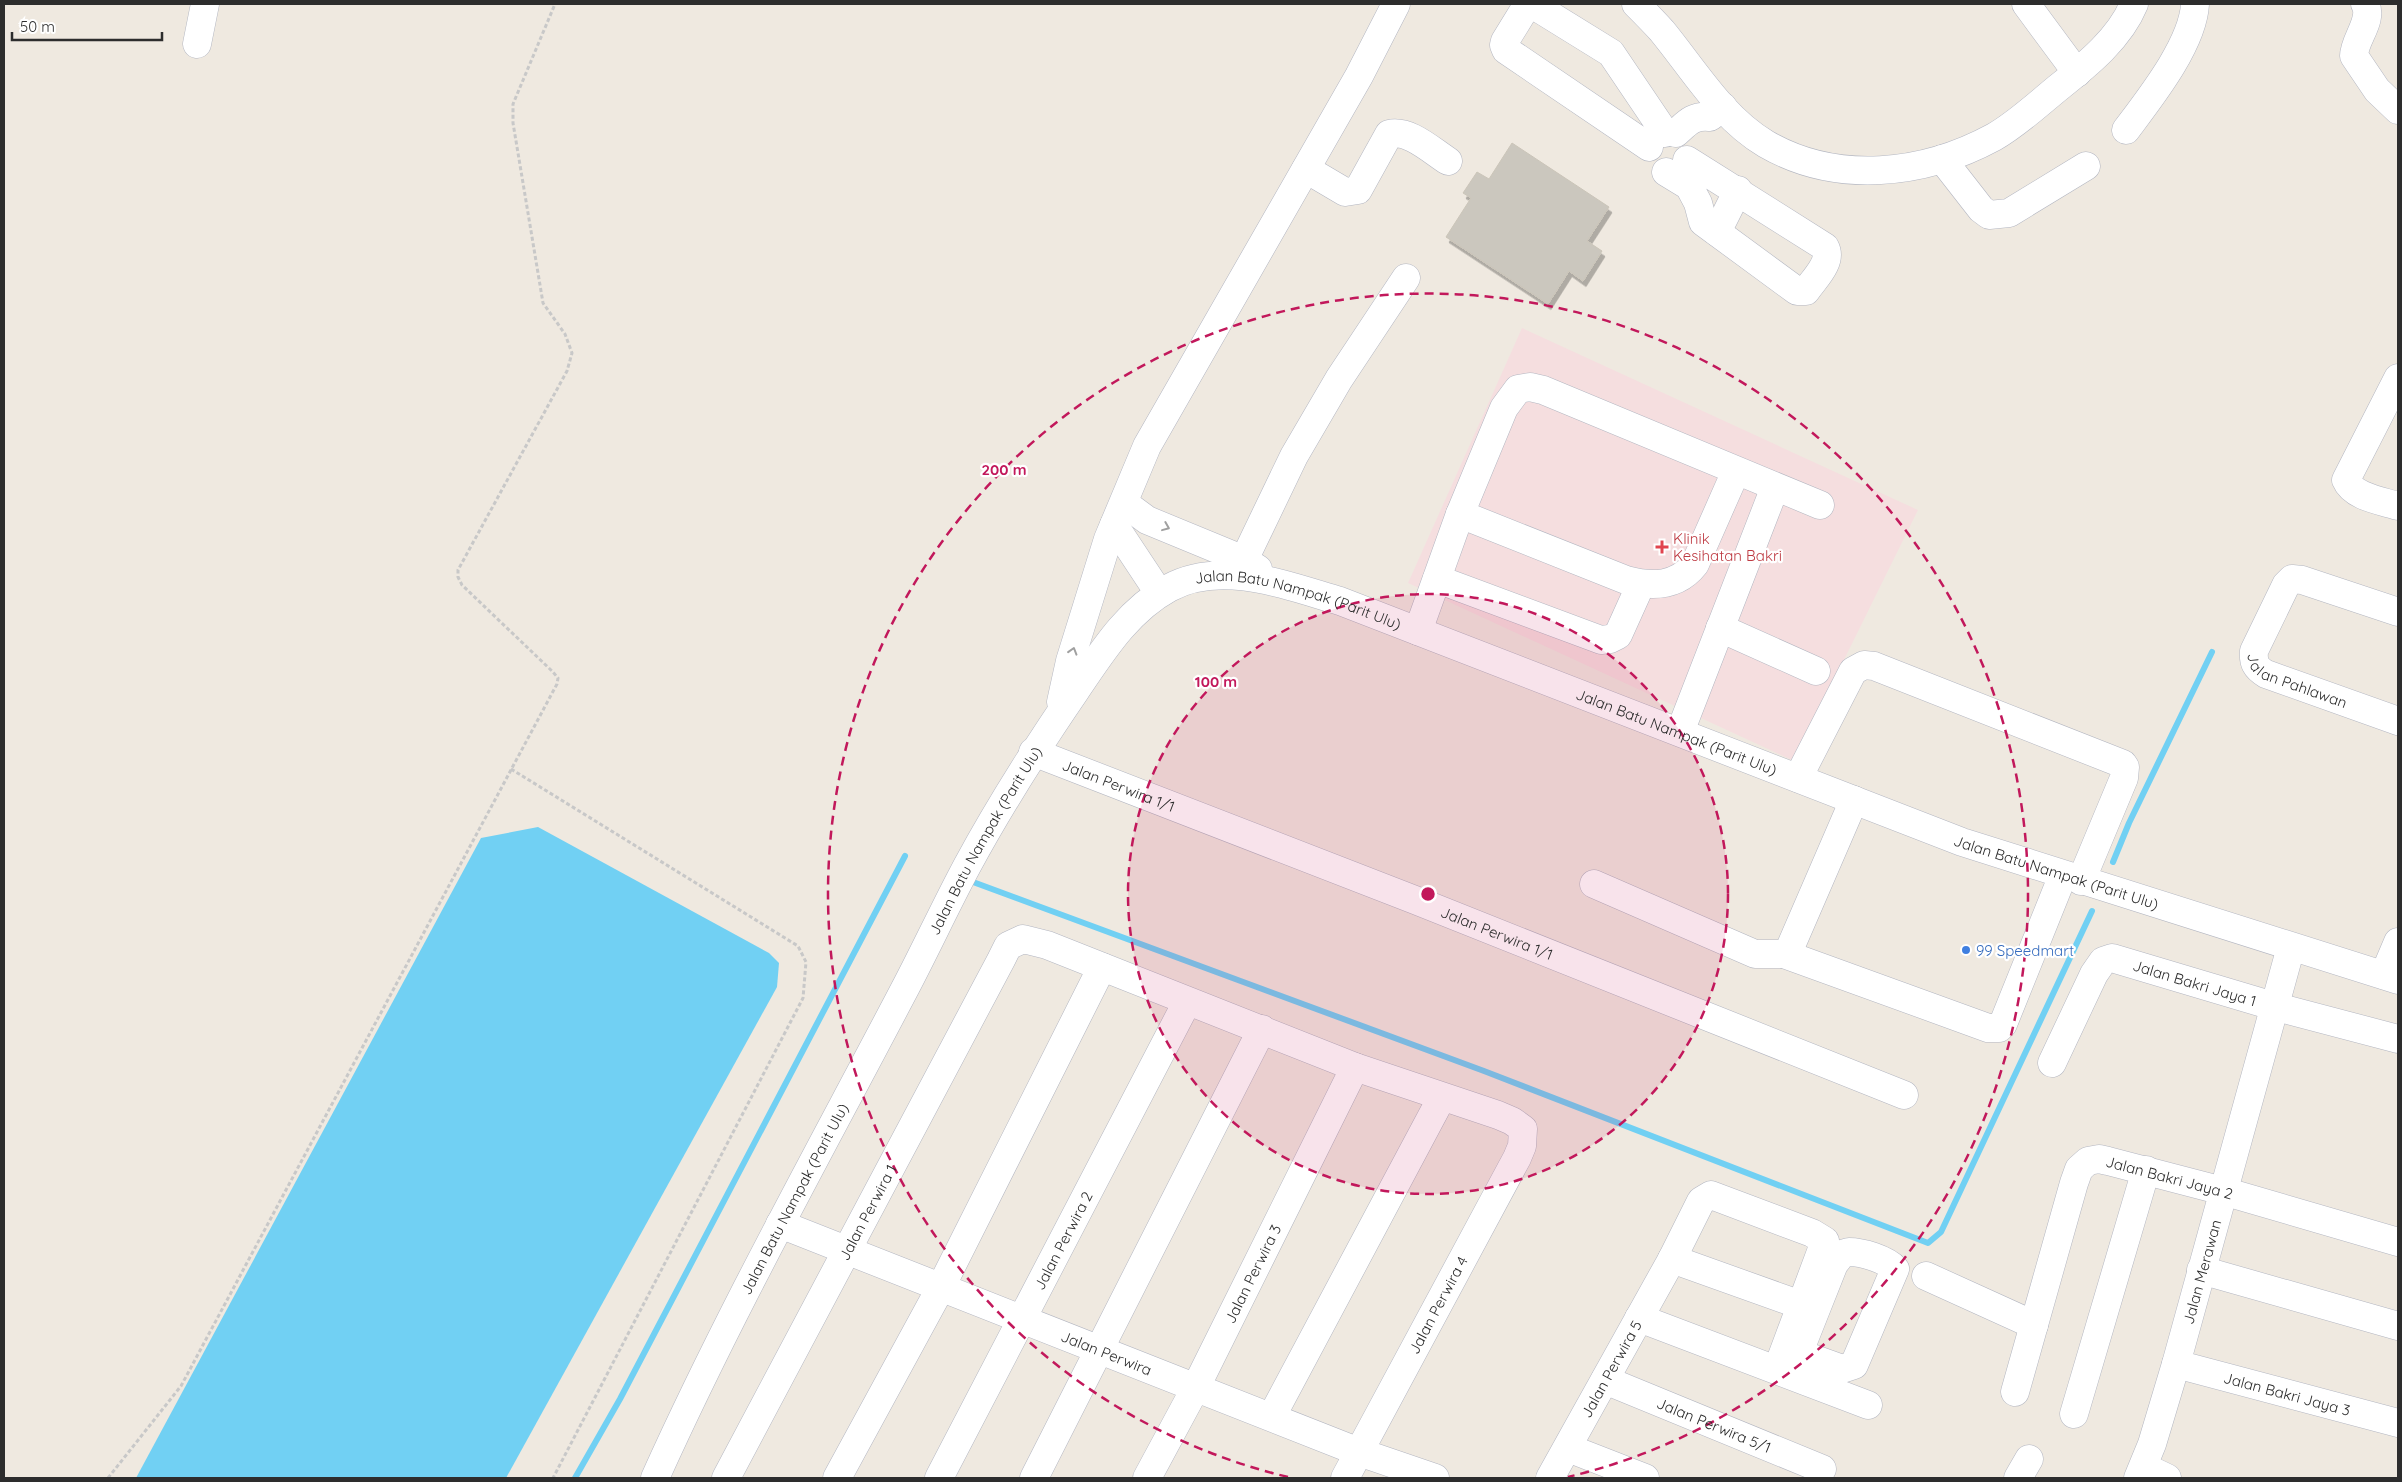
<svg xmlns="http://www.w3.org/2000/svg" width="2402" height="1482" font-family="Quicksand,sans-serif">
<style>
.medical{fill:#f5dedf}
.water{fill:#71d0f3}
.lines{fill:none;stroke-linecap:round;stroke-linejoin:round}
.stream{stroke:#71d0f3;stroke-width:6}
.building{fill:#cbc7be;stroke:#cbc5b9;filter:url(#shadow)}
.minor-casing{stroke:#b3b6c1;stroke-width:29}
.path{stroke:#c8c8c8;stroke-width:3;stroke-dasharray:4 2.5;stroke-linecap:butt}
.minor{stroke:#fff;stroke-width:28}
.oneway{stroke:#a0a0a0}
.ring{fill:none;stroke:#c2185b;stroke-width:2.5;stroke-dasharray:9 6}
.health-dot{fill:#e0444e;stroke:#fff;stroke-width:2}
.shop-dot{fill:#3f7fe0;stroke:#fff;stroke-width:2}
.labels{text-anchor:middle;dominant-baseline:central;stroke-width:4.5;stroke-linejoin:round;paint-order:stroke}
.health-label{font-size:15px;fill:#be3a42;stroke:#fff;text-anchor:start}
.street-label{font-size:15px;fill:#2d2d2d;stroke:#fff}
.shop-label{font-size:15px;fill:#366cbe;stroke:#fff;text-anchor:start}
.centre{fill:#c2185b;stroke:#fff;stroke-width:2.5}
.ring-label{font-size:15px;text-anchor:middle;font-weight:bold;fill:#c2185b;stroke:#fff;stroke-width:4.5;stroke-linejoin:round;paint-order:stroke}
</style>
<defs>
<filter id="shadow"><feDropShadow dx="3" dy="5.5" stdDeviation="0" flood-color="#0004"/></filter>
</defs>
<rect width="100%" height="100%" fill="#efe9e0"/>
<path class="medical" d="M1522,328L1918,510L1794,761L1408,583Z"/>
<path class="water" d="M538,827L769,953L779,963L777,987L506,1478H136L481,838Z"/>
<g class="lines">
<path class="stream" d="M2113,862L2129,823L2212,652
M973,882L1484,1071L1928,1243L1941,1232L2092,911
M575,1478L620,1399L905,856"/>
</g>
<path class="building" d="M1512,143L1609,207L1587,241L1602,251L1583,281L1569,271L1548,304L1446,237L1471,198L1463,193L1477,172L1489,179Z"/>
<g class="lines">
<defs>
<g id="minor">
<path d="M1636,4C1645,13 1654,22 1662,31C1694,70 1722,118 1766,144C1837,185 1924,175 1994,137C2017,124 2038,104 2059,87C2088,64 2120,38 2134,4"/>
<path d="M2026,4L2077,73"/>
<path d="M2365,4C2374,20 2354,39 2354,56L2377,90L2398,110"/>
<path d="M197,44L205,4"/>
<path d="M2126,130C2150,98 2193,44 2195,4"/>
<path d="M1676,133C1687,123 1693,115 1710,117L1723,107"/>
<path d="M1649,147L1506,50L1504,45L1505,41L1526,7L1535,6L1611,53L1665,133"/>
<path d="M1942,159L1981,209L1989,215L2009,213L2086,166"/>
<path d="M1306,169L1345,192L1358,190L1389,134C1409,129 1432,151 1448,161"/>
<path d="M1666,172L1689,186L1698,203L1703,222L1797,291H1806C1814,279 1833,262 1825,247L1687,160"/>
<path d="M1717,232L1738,190"/>
<path d="M2398,378L2346,480C2353,497 2382,501 2398,506"/>
<path d="M1124,503L1147,520L1244,560L1258,569"/>
<path d="M1460,514L1626,580C1652,587 1677,587 1695,564L1736,471"/>
<path d="M1114,525L1159,593"/>
<path d="M1244,560L1294,456L1339,379L1406,278"/>
<path d="M1437,579L1601,640L1610,639L1618,635L1641,584"/>
<path id="s1" d="M2398,612L2302,580L2292,579L2286,585L2254,651C2253,663 2256,668 2266,674L2398,721"/>
<path d="M1720,628L1816,671"/>
<path d="M1418,631L1460,514L1504,408L1518,389L1530,387L1543,390L1820,505"/>
<path d="M1061,702L1070,661L1108,539L1147,446L1359,76L1396,4"/>
<path d="M1680,732L1775,487"/>
<path id="s2" d="M1033,752L1415,900L1904,1095"/>
<path d="M1798,778L1853,671L1864,665L1874,666L2123,764L2125,767L2124,778L2081,881"/>
<path d="M1594,884L1755,954H1784L1790,948L1854,800"/>
<path d="M1784,954L1988,1028H1999L2003,1024L2063,875"/>
<path d="M2384,975L2398,942"/>
<path id="s3" d="M2052,1063L2094,974L2103,961L2112,958L2273,1006L2398,1039"/>
<path id="s4" d="M780,1224L1359,1452L1435,1478"/>
<path d="M1849,1252C1862,1252 1886,1259 1895,1269L1854,1365L1842,1369L1806,1356L1803,1350V1342L1834,1264L1842,1254Z"/>
<path d="M1672,1259L1815,1310"/>
<path d="M2201,1270L2398,1326"/>
<path d="M1926,1276L2034,1325"/>
<path d="M1639,1318L1868,1405"/>
<path id="s5" d="M2176,1364L2398,1423"/>
<path id="s6" d="M1605,1380L1822,1469"/>
<path id="s7" d="M2015,1392L2074,1183L2079,1169L2088,1161L2099,1159L2108,1161L2223,1191L2398,1242"/>
<path d="M2074,1414L2146,1170"/>
<path d="M1272,1416L1442,1097"/>
<path d="M1568,1448L1645,1478"/>
<path d="M2144,1467L2167,1478"/>
<path id="s8" d="M655,1478C729,1314 817,1156 901,996C924,953 944,909 967,866C1000,805 1037,747 1076,690C1102,652 1127,611 1169,588C1221,559 1288,586 1340,601L1962,842L2398,980"/>
<path id="s9" d="M726,1478L1001,960L1008,946L1023,939L1047,945L1355,1067L1498,1115L1512,1121L1523,1129L1522,1146L1517,1158L1345,1478"/>
<path d="M837,1478L941,1287L1102,967"/>
<path id="s10" d="M939,1478L1187,1002"/>
<path d="M1034,1478L1262,1029"/>
<path id="s11" d="M1147,1478L1196,1387L1355,1067"/>
<path id="s12" d="M1550,1478L1672,1259L1701,1201L1711,1195L1812,1233L1825,1241L1777,1370"/>
<path d="M2018,1478L2029,1459"/>
<path id="s13" d="M2138,1478L2152,1444L2176,1364L2291,947"/>
</g>
</defs>
<use href="#minor" class="minor-casing"/>
<path class="path" d="M511,769L798,946L806,962L803,998L553,1478
M108,1478L181,1386L557,684L558,678L552,671L462,585L458,577V570L567,371L572,353L565,334L543,303L513,123V104L555,4"/>
<use href="#minor" class="minor"/>
</g>
<defs><path id="oneway-chevron" d="M-2-3.5L2.5 0L-2 3.5" fill="none" stroke-width="1.6" stroke-linecap="round" stroke-linejoin="round" transform="scale(1.25)"/></defs>
<g class="oneway">
<use href="#oneway-chevron" transform="translate(1166 527) rotate(22)"/>
<use href="#oneway-chevron" transform="translate(1073 651) rotate(-73)"/>
</g>
<circle cx="1428" cy="894" r="300" fill="#c2185b" fill-opacity=".12"/>
<g class="ring">
<circle cx="1428" cy="894" r="300"/>
<path d="M1288 1477A600 600 0 1 1 1568 1477"/>
</g>
<path class="health-dot" d="M1659.5 539.5h5v5h5v5h-5v5h-5v-5h-5v-5h5z"/>
<circle class="shop-dot" cx="1966" cy="950" r="5"/>
<g class="labels">
<g class="health-label">
<text x="1673" y="538">Klinik<tspan x="1673" dy="17">Kesihatan Bakri</tspan></text>
</g>
<g class="street-label">
<text stroke="none"><textPath href="#s8" startOffset="1168">Jalan Batu Nampak (Parit Ulu)</textPath></text>
<text stroke="none"><textPath href="#s1" startOffset="251">Jalan Pahlawan</textPath></text>
<text stroke="none"><textPath href="#s8" startOffset="1571">Jalan Batu Nampak (Parit Ulu)</textPath></text>
<text stroke="none"><textPath href="#s2" startOffset="92">Jalan Perwira 1/1</textPath></text>
<text stroke="none"><textPath href="#s8" startOffset="718">Jalan Batu Nampak (Parit Ulu)</textPath></text>
<text stroke="none"><textPath href="#s8" startOffset="1976">Jalan Batu Nampak (Parit Ulu)</textPath></text>
<text stroke="none"><textPath href="#s2" startOffset="498">Jalan Perwira 1/1</textPath></text>
<text stroke="none"><textPath href="#s3" startOffset="210">Jalan Bakri Jaya 1</textPath></text>
<text stroke="none"><textPath href="#s7" startOffset="328">Jalan Bakri Jaya 2</textPath></text>
<text stroke="none"><textPath href="#s8" startOffset="312">Jalan Batu Nampak (Parit Ulu)</textPath></text>
<text stroke="none"><textPath href="#s9" startOffset="301">Jalan Perwira 1</textPath></text>
<text stroke="none"><textPath href="#s10" startOffset="268">Jalan Perwira 2</textPath></text>
<text stroke="none"><textPath href="#s13" startOffset="216">Jalan Merawan</textPath></text>
<text stroke="none"><textPath href="#s11" startOffset="230">Jalan Perwira 3</textPath></text>
<text transform="translate(1438 1305) rotate(-62)">Jalan Perwira 4</text>
<text stroke="none"><textPath href="#s4" startOffset="351">Jalan Perwira</textPath></text>
<text stroke="none"><textPath href="#s12" startOffset="125">Jalan Perwira 5</textPath></text>
<text stroke="none"><textPath href="#s5" startOffset="115">Jalan Bakri Jaya 3</textPath></text>
<text stroke="none"><textPath href="#s6" startOffset="118">Jalan Perwira 5/1</textPath></text>
</g>
<g class="shop-label">
<text x="1976" y="950">99 Speedmart</text>
</g>
</g>
<circle cx="1428" cy="894" r="8" class="centre"/>
<g class="ring-label">
<text x="1004" y="475">200 m</text>
<text x="1216" y="687">100 m</text>
</g>
<rect width="2402" height="1482" fill="none" stroke="#2d2d2d" stroke-width="10"/>
<path d="M12 32v8h150v-8" fill="none" stroke="#2d2d2d" stroke-width="2.5"/>
<text x="20" y="32" font-size="15" fill="#2d2d2d" stroke="#ffffff" stroke-width="4" paint-order="stroke">50 m</text>
</svg>
